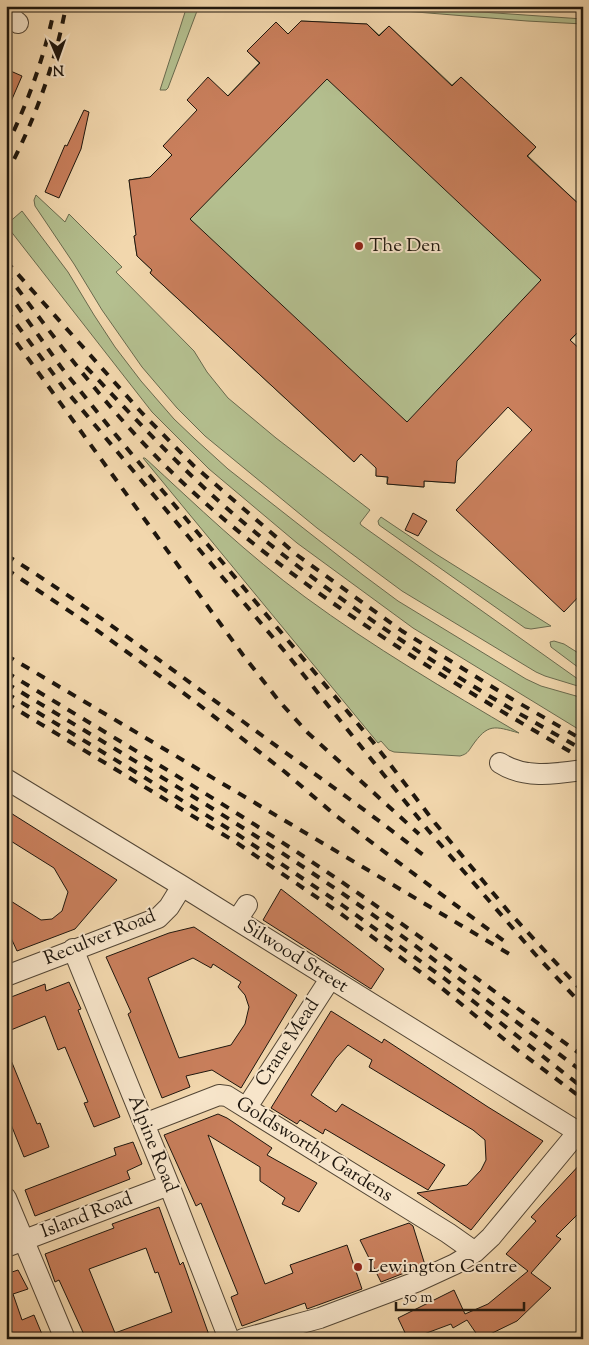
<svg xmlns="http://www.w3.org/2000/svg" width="589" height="1345" font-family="'Sorts Mill Goudy',serif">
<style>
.green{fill:#b4bf8f;stroke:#696a4e}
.building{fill:#c97f5c;stroke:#1e160d;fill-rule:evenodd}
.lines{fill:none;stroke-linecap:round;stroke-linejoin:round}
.street-casing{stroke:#534635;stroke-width:22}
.street{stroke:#f7e5ca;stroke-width:20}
.rail{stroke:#1e160d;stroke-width:4;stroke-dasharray:9 9;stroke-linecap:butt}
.poi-dot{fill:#8f2418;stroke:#f7e5ca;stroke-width:2}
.labels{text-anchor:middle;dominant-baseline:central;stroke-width:4;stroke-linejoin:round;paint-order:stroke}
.poi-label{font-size:19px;fill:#1e160d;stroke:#f7e5ca;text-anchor:start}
.street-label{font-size:19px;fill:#1e160d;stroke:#f7e5ca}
</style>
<rect width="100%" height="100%" fill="#f2d7ad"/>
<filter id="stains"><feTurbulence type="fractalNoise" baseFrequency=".004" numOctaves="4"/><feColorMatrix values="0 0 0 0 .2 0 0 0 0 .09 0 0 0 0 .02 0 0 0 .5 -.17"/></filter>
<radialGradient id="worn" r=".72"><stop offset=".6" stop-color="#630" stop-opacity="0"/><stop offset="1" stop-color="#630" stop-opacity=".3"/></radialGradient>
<path class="green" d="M187,6H204L197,11L168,88L166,90H160Z
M342,6H394L583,19V24L527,21Z
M301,21L367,24L379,35L389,26L452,85L461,77L536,147L528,156L583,208V327L452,465L456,469L455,483L424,481V487L387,484V477L376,476L377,463L361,454L354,462L150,273L152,270L137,256L134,236L149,234L134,216L129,180L141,178L146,182L259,63L247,51L276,22L288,34Z
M36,195L65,222L69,214L122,267L116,272L194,351L207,372L228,398L276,438L370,510L360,523L361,525L582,682L583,687H581L545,676L536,672L402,591L317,528L205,436L177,408L142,367L102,310L74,264L35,206L34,200Z
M22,211L68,272L94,315L115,347L141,381L174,419L195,439L228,469L363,575L398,601L526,679L541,686L583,698V732L413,628L297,543L209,469L152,412L6,225Z
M143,458H145C197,506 248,555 305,597C373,647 446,690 519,733C494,726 488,723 472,746C468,752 467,754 460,756L394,752L389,750L381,741L378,743Z
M381,517L436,554L551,626L531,629L525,628L379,525L378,521Z
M554,641L564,644L583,656V671L551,647L550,642Z"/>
<path class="building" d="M301,21L367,24L379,36L389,26L452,86L461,77L536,147L527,156L583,208V327L570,340L583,352V592L564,612L456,510L532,430L508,407L457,461L455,483L424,481V487L387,484L388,477L376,476V468L361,454L354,462L150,273L152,270L137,256L134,236L136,235L129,180L150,177L172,155L163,146L197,110L187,100L208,77L228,96L260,63L247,51L276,22L288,34ZM327,79L541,280L407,422L190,219Z
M6,69L22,76L6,113Z
M84,110L89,112L81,149L59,198L45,192L65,145L67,146Z
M413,513L427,521L418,536L405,530Z
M6,810L117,880L75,929L17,951L6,927V898L41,920L52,919L62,911L68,892L54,868L6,838Z
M281,889L384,969L371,989L263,920Z
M194,927L297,995L241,1088L212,1070L186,1076L190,1087L162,1098L128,1014L131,1012L106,957L169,933ZM193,958L211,968L213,964L241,982L238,987L245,995L249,1007L245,1024L231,1045L179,1058L148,978Z
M69,982L81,1009L78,1010L120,1117L94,1127L84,1103L88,1102L65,1047L58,1050L45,1016L6,1032V999L45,984L46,991Z
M331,1011L382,1043L384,1039L488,1107L543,1141L471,1230L417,1193L467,1185L481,1170L486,1160L485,1140L473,1130L369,1067L372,1060L348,1045L336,1058L311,1095L336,1112L342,1104L445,1165L428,1190L325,1129L323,1134L300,1120L297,1124L271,1108Z
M6,1048L37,1124L40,1123L49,1147L24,1157L10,1122L6,1124Z
M218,1114L227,1118L272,1148L267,1155L317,1183L299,1212L282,1204L285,1198L260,1181V1167L208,1135L265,1284L293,1273L290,1265L347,1245L362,1289L307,1309L305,1303L242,1326L231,1297L238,1294L201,1203L196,1206L164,1135Z
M133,1142L142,1164L127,1171L130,1179L35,1216L25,1190L116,1155L114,1148Z
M583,1161V1209L556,1236L561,1239L531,1273L551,1288L517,1321L480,1339L467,1320L453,1328L451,1324L424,1334L425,1339H408L398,1318L454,1290L465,1314L488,1304L528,1271L506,1254L536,1221L531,1217Z
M159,1207L180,1265L183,1262L209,1335L199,1339H86L59,1280L55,1282L45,1254L114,1228L112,1224ZM146,1248L155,1273L158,1272L172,1312L115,1333L89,1269Z
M409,1223L413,1226L425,1265L381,1282L360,1240Z
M18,1270L28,1289L13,1294L22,1320L34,1315L44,1339H11L6,1329V1274Z"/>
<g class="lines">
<defs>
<path id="street" d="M6,13L18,23
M500,763C525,779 555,774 583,770
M6,779L182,886L583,1135
M237,920L247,905
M73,949L169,1185L229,1339
M6,976L158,918L169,907L182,886
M247,1107L330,979
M144,1124L219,1095L227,1096L448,1233L475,1252
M6,1198L65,1339
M6,1247L169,1185
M243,1339L320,1318L416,1282L455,1264L475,1252L491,1237L578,1132"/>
</defs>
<use href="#street" class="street-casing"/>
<use href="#street" class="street"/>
<path class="rail" d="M6,147C28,103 45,55 55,6
M6,175C34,122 55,65 66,6
M6,261L142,413L193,465L297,555L402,631L512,699L583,740
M6,273C60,346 115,419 181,481C301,593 442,677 583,759
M6,290L61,367L115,434L373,742L435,823L508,911L583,992
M6,310L63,387L286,653L428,830L535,954L583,1006
M6,328L243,655L279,701L308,733L419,834
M86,367C133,416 179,467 230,511C311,581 400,642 491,697C521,715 552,732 583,750
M6,555C89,607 166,665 245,723C306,768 368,811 427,858
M6,569L87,623L193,700L285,772L335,815L504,941
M6,655L511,955
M6,672C106,733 206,792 303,856C399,919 490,989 583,1056
M6,683C121,753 238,821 349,898C429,954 505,1014 583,1072
M6,693L237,834L342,905L445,979L583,1088
M6,703L234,841L337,911L438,985L516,1049L583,1099"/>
</g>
<g class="poi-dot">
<circle cx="359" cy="246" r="5"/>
<circle cx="358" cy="1267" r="5"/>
</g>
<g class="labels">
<g class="poi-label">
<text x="369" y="246">The Den</text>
<text x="368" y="1267">Lewington Centre</text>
</g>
<g class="street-label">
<text transform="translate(100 938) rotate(-22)">Reculver Road</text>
<text transform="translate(295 957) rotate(32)">Silwood Street</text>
<text transform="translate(288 1043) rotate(-57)">Crane Mead</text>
<text transform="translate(152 1144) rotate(68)">Alpine Road</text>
<text transform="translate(314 1150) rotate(32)">Goldsworthy Gardens</text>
<text transform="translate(87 1216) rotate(-21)">Island Road</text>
</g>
</g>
<rect width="589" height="1345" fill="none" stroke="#f2d7ad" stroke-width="25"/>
<rect x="8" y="8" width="574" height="1330" fill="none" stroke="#1e160d" stroke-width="2.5"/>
<rect x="12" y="12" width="564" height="1320" fill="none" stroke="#1e160d"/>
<g transform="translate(58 58) rotate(178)" stroke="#f7e5ca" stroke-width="4" paint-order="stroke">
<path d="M0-4L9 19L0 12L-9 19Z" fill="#1e160d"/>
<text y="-8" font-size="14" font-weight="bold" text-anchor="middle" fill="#1e160d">N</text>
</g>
<path d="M396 1302v8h128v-8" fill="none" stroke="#1e160d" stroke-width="2.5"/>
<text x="404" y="1302" font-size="15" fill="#1e160d" stroke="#f7e5ca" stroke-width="4" paint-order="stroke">50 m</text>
<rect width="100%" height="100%" filter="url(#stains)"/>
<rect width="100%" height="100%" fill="url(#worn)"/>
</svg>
